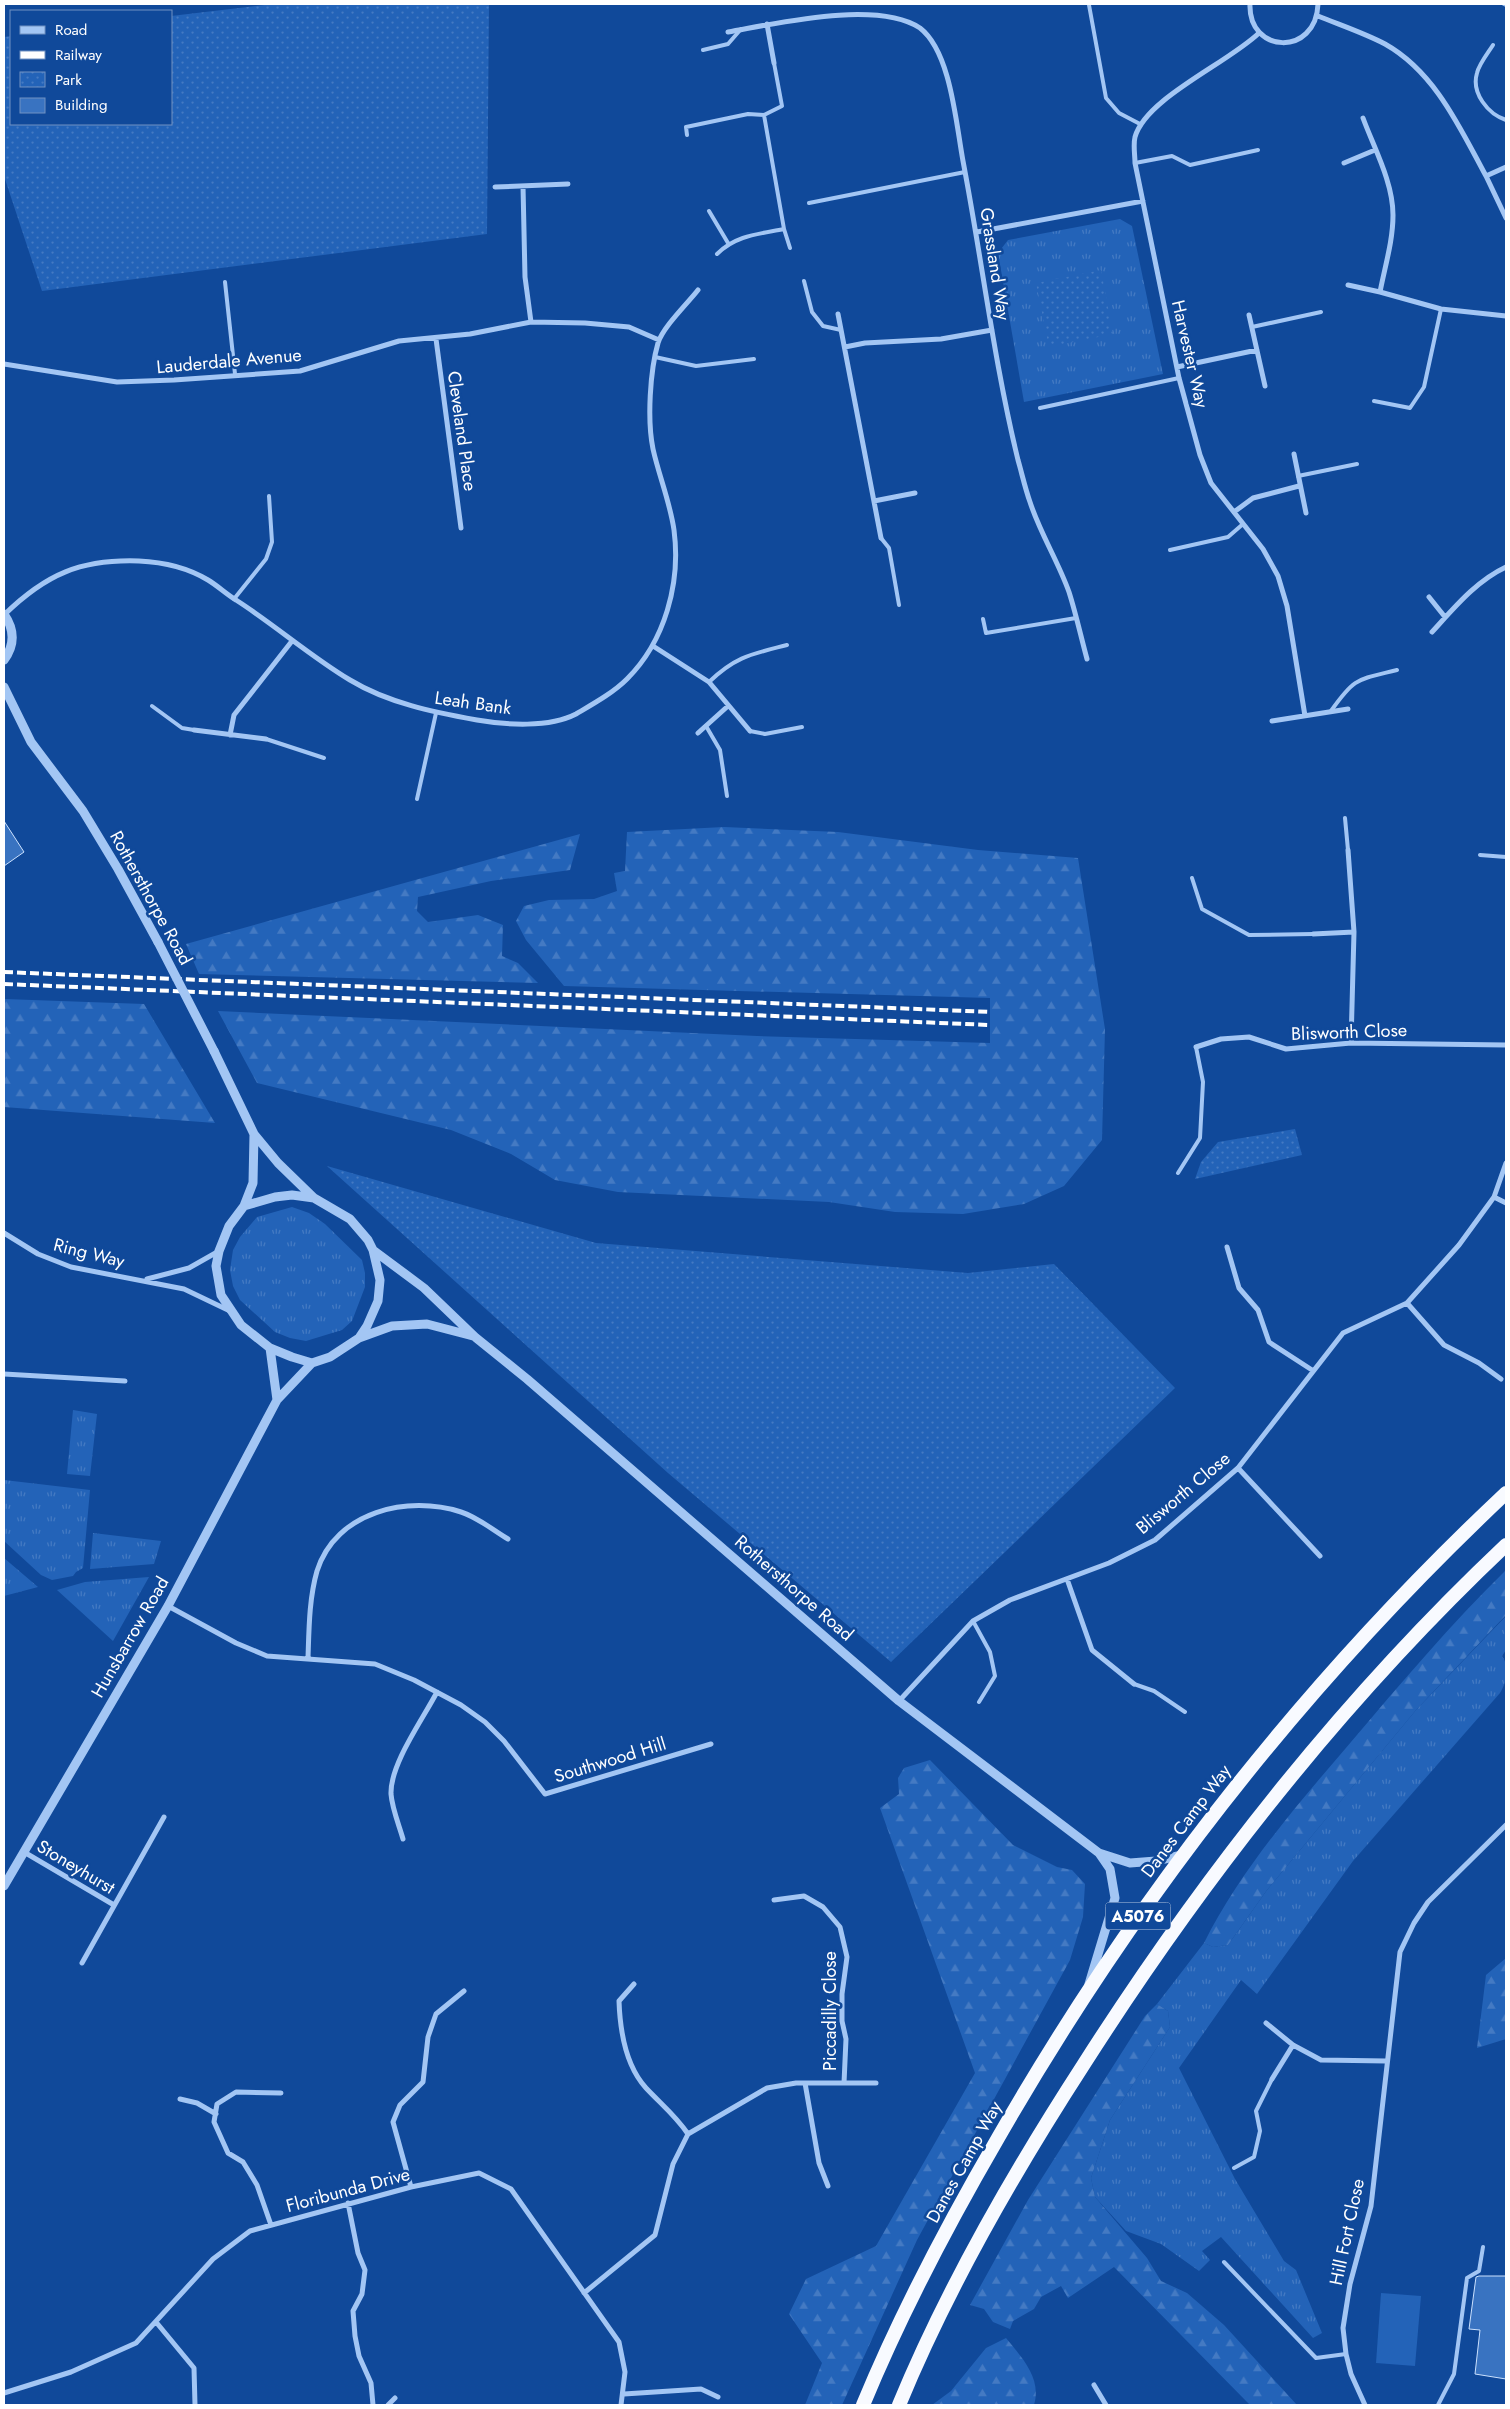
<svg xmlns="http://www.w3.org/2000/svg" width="1510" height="2409" font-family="Jost,sans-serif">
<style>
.grass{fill:url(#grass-tufts)}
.forest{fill:url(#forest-firs)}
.park{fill:url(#park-dots)}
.pitch{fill:#2363b8}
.building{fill:#3973c1;stroke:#cbe1fe}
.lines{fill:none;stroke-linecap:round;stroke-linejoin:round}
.service{stroke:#a3c6f4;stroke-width:4}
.minor{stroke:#a3c6f4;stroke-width:5}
.tertiary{stroke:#a3c6f4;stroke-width:9}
.trunk{stroke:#f8faff;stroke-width:14}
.rail{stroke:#fff;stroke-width:4;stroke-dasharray:9 4;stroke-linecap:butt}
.tertiary-bridge{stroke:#a3c6f4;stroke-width:9}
.labels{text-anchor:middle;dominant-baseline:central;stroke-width:5;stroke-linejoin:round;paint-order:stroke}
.shield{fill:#10499a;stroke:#b7c8e1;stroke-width:1}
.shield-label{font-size:16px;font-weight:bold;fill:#fff}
.street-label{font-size:18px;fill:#fff;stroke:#10499a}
</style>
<defs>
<pattern id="grass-tufts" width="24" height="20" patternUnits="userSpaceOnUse" patternTransform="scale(1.25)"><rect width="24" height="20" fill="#2363b8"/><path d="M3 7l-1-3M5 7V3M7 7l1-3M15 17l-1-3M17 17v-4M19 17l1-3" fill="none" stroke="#447ac3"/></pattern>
<pattern id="forest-firs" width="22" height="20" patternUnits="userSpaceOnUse" patternTransform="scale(1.25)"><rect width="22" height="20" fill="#2363b8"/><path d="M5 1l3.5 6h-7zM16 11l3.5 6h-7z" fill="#447ac3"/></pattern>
<pattern id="park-dots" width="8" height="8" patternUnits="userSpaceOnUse" patternTransform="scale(1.25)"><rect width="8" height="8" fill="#2363b8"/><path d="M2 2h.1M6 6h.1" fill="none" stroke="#447ac3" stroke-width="1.8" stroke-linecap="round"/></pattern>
</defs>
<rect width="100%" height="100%" fill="#10499a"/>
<path class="grass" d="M1120,219L1132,226L1163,374L1024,402L998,253L1008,240Z
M292,1207L309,1213L325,1224L362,1260L365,1273V1287L352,1321L342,1330L306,1341L290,1338L275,1332L240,1300L233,1286L230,1270L233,1250L240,1237L257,1217Z
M73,1410L97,1414L90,1476L67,1474Z
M4,1480L90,1490L83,1568L76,1572L73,1576L52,1580L41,1575L4,1541Z
M93,1533L161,1541L154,1564L90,1569Z
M4,1558L38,1587L4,1596Z
M149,1577L113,1641L57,1590L85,1582Z
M1506,1616V1650L1502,1656C1510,1667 1507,1682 1500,1693L1353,1861L1257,1994L1241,1980L1179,2068L1235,2179L1284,2261L1296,2270L1322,2333L1313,2338L1221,2237L1202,2251L1210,2260L1199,2271L1161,2244L1126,2231L1095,2197L1091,2178L1110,2120L1170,2027L1168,2011L1157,2004L1204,1943L1213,1947L1228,1945L1267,1890L1416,1710Z"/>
<path class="forest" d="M724,827L838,832L978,850L1078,858L1105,1029L1102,1140L1064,1186L1024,1204L963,1214L895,1212L829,1202L618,1192L555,1180L511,1154L451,1130L257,1083L218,1011L757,1036L990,1043V998L564,986L526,940L516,921L524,906L549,900L594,899L617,891L614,873L625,871L627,832Z
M580,834L570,870L491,881L418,897L417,911L428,922L478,915L503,925L502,956L518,963L538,983L199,974L186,944Z
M4,999L144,1004L215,1123L4,1107Z
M1506,1570V1615L1416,1710L1267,1890L1228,1945L1213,1947L1204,1943C1241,1869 1298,1804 1351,1742C1401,1683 1451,1624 1506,1570Z
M930,1760L1013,1845L1057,1867L1072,1870L1085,1884L1083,1917L1070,1960L917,2240L842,2405H805L822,2363L789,2314L806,2279L876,2246L975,2073L880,1808L899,1794L898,1778L904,1768Z
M1506,1958V2039L1477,2048L1486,1975Z
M1157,2004L1168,2011L1170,2027L1110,2120L1091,2178L1095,2197L1147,2258L1161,2281L1187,2293L1224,2325L1297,2405H1250L1114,2267L1068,2298L1061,2286L1041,2297L1034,2309L1013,2321L1010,2329L993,2322L984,2309L970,2305L1028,2200L1145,2016Z
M1006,2338C1022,2358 1042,2378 1034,2405H932L951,2391L986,2348Z"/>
<path class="park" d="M273,4H489L487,234L42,291L4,176V37L11,36V124H171V16Z
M1101,270L1113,334L1049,347L1036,283Z
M1295,1129L1302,1155L1195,1179L1201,1162L1218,1142Z
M327,1166L596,1243L968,1273L1054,1264L1175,1388L891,1662L668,1473Z"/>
<path class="pitch" d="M1381,2293L1421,2296L1415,2366L1376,2363Z"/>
<path class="building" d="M4,821L24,852L4,866Z
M1479,2276H1506V2379L1475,2374L1480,2330L1469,2329L1476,2277Z"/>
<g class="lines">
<path class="service" d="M1504,4L1506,5
M1089,5L1106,98L1119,113L1140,124
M1493,45C1488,53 1479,64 1477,73C1471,93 1488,114 1506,120
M703,50L728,44L741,29
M687,135L686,127L748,114L764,115
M1135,163L1172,156L1190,165L1258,150
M809,203L965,172
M709,211L728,243
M784,229L790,248
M717,254C736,235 759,234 784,229L764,115L782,106L774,63
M804,281L812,312L823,326L841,330
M225,282L235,374
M1252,327L1321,312
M655,357L696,366L754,359
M1374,401L1410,408L1424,387L1441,309
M1040,408L1179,378
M1298,476L1357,464
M881,538L889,548L899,605
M1170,550L1228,537L1243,524
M234,599L266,559L272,542L269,496
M983,619L986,633L1076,618
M709,682C736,656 752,654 787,645
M152,706L182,728L194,730
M1331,711C1355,677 1357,680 1397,670
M706,726L720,750L727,796
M750,731L765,734L802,727
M266,739L324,758
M417,799L436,713
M1345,818L1348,850
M1480,855L1506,857
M1192,878L1202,909L1249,935L1313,934
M1178,1173L1200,1138L1203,1082L1196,1047
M973,1621L990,1652L995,1676L979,1702
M1134,1684L1154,1691L1185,1712
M1234,2168L1254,2157L1260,2131L1256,2111L1272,2079
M1224,2262L1316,2358L1346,2354
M1438,2405L1454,2374L1467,2278L1479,2271L1483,2247"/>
<path class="minor" d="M1250,4C1248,54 1316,57 1318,4
M1318,16C1340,25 1364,33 1385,44C1435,72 1460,128 1486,176
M767,24L774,63
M728,32C779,23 877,0 920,28C951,52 956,124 963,161C982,260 994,362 1018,460C1022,474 1025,488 1030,502C1040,533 1058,561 1069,592C1076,614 1081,637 1087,659
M1259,33C1228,63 1146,98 1135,137C1133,145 1135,155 1135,163L1179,378L1200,455L1211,483L1263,549L1278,576L1287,606L1305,716
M1363,118C1374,148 1393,182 1393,215C1393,241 1385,266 1380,292L1441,309L1506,316
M1344,163L1375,150
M1506,167L1486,176L1506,218
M523,186L525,277L531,322
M495,187L568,184
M977,232L1143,201
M1348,285L1380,292
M838,314L881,538
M1249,315L1265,386
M436,339L461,528
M845,347L865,343L941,339L992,330
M4,364L117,382L174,380L300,371L399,341L470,334L531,322L585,323L629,327L659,340
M1177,367L1257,350
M1294,454L1306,513
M874,501L915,493
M1234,512L1253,498L1299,486
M1429,597L1445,617
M4,615C46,574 81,559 139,561C162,562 188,568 208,580C218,586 226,594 236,600C275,625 310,656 350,680C388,703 433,712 477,720C506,725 549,728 576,714C593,704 613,693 627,679C665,641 681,583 674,530C670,502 659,476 653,449C647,420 650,371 658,343C663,327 687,304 698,290
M1432,632C1454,608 1476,581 1506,567
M653,646L709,682L750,731
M1272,721L1348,709
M194,730L266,739
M698,733L728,706
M230,735L234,715L292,641
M1348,850L1354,932L1351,1043
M1313,934L1354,932
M1196,1047L1221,1039L1249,1037L1286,1049L1351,1043L1506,1045
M1494,1197L1506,1203
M4,1233L38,1254L71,1267L184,1289L230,1311
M1227,1247L1239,1288L1258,1310L1269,1342L1312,1370
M147,1279L189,1268L219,1251
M1407,1303L1444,1345L1479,1363L1501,1379
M4,1374L125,1381
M1238,1468L1320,1556
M1067,1579L1092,1650L1134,1684
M168,1606L236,1643L267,1656L375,1664L414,1680L461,1705L485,1722L504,1741L545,1794L711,1744
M308,1658C309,1629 309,1599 317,1571C336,1511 408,1495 461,1512C477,1517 493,1530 508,1539
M899,1701L973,1621L1010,1600L1109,1563L1155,1540L1238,1468L1343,1333L1407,1303L1459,1245L1494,1197L1506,1163
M403,1839C399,1825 392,1808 391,1794C390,1764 423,1719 437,1692
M24,1852L114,1905
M774,1900L804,1896L823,1907L840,1927L847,1957L842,1994V2021L846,2039L844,2083
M82,1963L164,1817
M1266,2023L1293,2045L1321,2060L1386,2061
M1272,2079L1293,2045
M805,2083L819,2163L828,2186
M180,2099L197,2103L216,2114
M688,2134L767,2088L796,2083H876
M411,2187L393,2122L400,2105L423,2082L428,2037L436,2014L464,1991
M348,2203L358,2253L365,2270L362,2294L353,2311L355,2336L359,2356L371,2383L373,2405
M271,2225L257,2185L243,2162L228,2153L214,2122L217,2104L236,2092L281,2093
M584,2293L655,2235L673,2164L688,2134C676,2116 661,2104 646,2088C626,2066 620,2030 619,2001L634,1984
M156,2322L194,2368L195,2405
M1094,2385L1106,2405
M4,2393L71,2372L136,2343L213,2259L250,2231L411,2187L479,2173L511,2189L619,2342L625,2372L621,2405
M624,2394L701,2389L718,2397
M388,2405L395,2398
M1365,2405L1351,2374L1346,2354L1343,2328L1350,2284L1371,2206L1400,1952L1414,1923L1428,1902L1506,1825"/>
<path class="tertiary" d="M4,614C15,630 15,645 4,660
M4,687L31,742L83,811L118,869L158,942
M214,1051L254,1134L278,1163L314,1198
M244,1206L253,1183L254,1134
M373,1250L380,1280L378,1301L367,1326L359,1338L330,1357L312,1363L292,1357L270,1348L241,1325L221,1295L216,1266L219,1251L229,1226L244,1206L275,1197L292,1195L314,1198L350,1219L368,1240L373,1250L424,1288L475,1337L527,1379L899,1701L1099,1853L1110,1869L1115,1898L1089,1984
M359,1338L392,1326L427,1324L473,1336
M270,1348L277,1400
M1099,1853L1130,1863L1156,1861L1182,1855
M4,1886L168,1606L277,1400L312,1363"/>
<path class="trunk" d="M863,2405C901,2313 948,2224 998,2138C1135,1899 1305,1682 1506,1493
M899,2405C948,2286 1014,2172 1084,2064C1204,1876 1344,1698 1506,1545"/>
<path class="rail" d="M4,972L991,1012
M4,984L990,1025"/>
<path class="tertiary-bridge" d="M158,942L214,1051"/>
</g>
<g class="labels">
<rect class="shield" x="1105.5" y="1902.5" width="65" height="27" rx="4"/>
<g class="shield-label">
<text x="1138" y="1916">A5076</text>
</g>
<g class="street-label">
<text transform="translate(995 264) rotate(81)">Grassland Way</text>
<text transform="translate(1190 354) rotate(77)">Harvester Way</text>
<text transform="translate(229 361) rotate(-5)">Lauderdale Avenue</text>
<text transform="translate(462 431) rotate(82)">Cleveland Place</text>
<text transform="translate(473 703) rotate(8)">Leah Bank</text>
<text transform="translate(151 898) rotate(61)">Rothersthorpe Road</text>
<text transform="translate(1349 1032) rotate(-2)">Blisworth Close</text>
<text transform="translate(89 1253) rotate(14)">Ring Way</text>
<text transform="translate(1183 1493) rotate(-40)">Blisworth Close</text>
<text transform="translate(794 1588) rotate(41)">Rothersthorpe Road</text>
<text transform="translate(130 1637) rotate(-60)">Hunsbarrow Road</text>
<text transform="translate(610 1760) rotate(-17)">Southwood Hill</text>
<text transform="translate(1186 1821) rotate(-53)">Danes Camp Way</text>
<text transform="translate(76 1867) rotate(31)">Stoneyhurst</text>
<text transform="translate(830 2011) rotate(-90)">Piccadilly Close</text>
<text transform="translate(964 2162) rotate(-61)">Danes Camp Way</text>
<text transform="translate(348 2190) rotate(-15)">Floribunda Drive</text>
<text transform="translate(1347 2232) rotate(-78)">Hill Fort Close</text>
</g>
</g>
<rect width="1510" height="2409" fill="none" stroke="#ffffff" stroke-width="10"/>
<rect x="10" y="10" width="162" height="115" fill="#10499a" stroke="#7092c2"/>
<rect x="20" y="26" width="25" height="8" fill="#a3c6f4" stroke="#7092c2"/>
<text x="55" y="35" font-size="15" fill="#ffffff">Road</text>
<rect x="20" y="51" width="25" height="8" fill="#ffffff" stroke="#7092c2"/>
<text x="55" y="60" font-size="15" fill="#ffffff">Railway</text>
<rect x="20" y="72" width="25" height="15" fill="url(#park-dots)" stroke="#7092c2"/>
<text x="55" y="85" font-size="15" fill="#ffffff">Park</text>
<rect x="20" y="98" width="25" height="15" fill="#3973c1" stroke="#7092c2"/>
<text x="55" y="110" font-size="15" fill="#ffffff">Building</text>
</svg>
